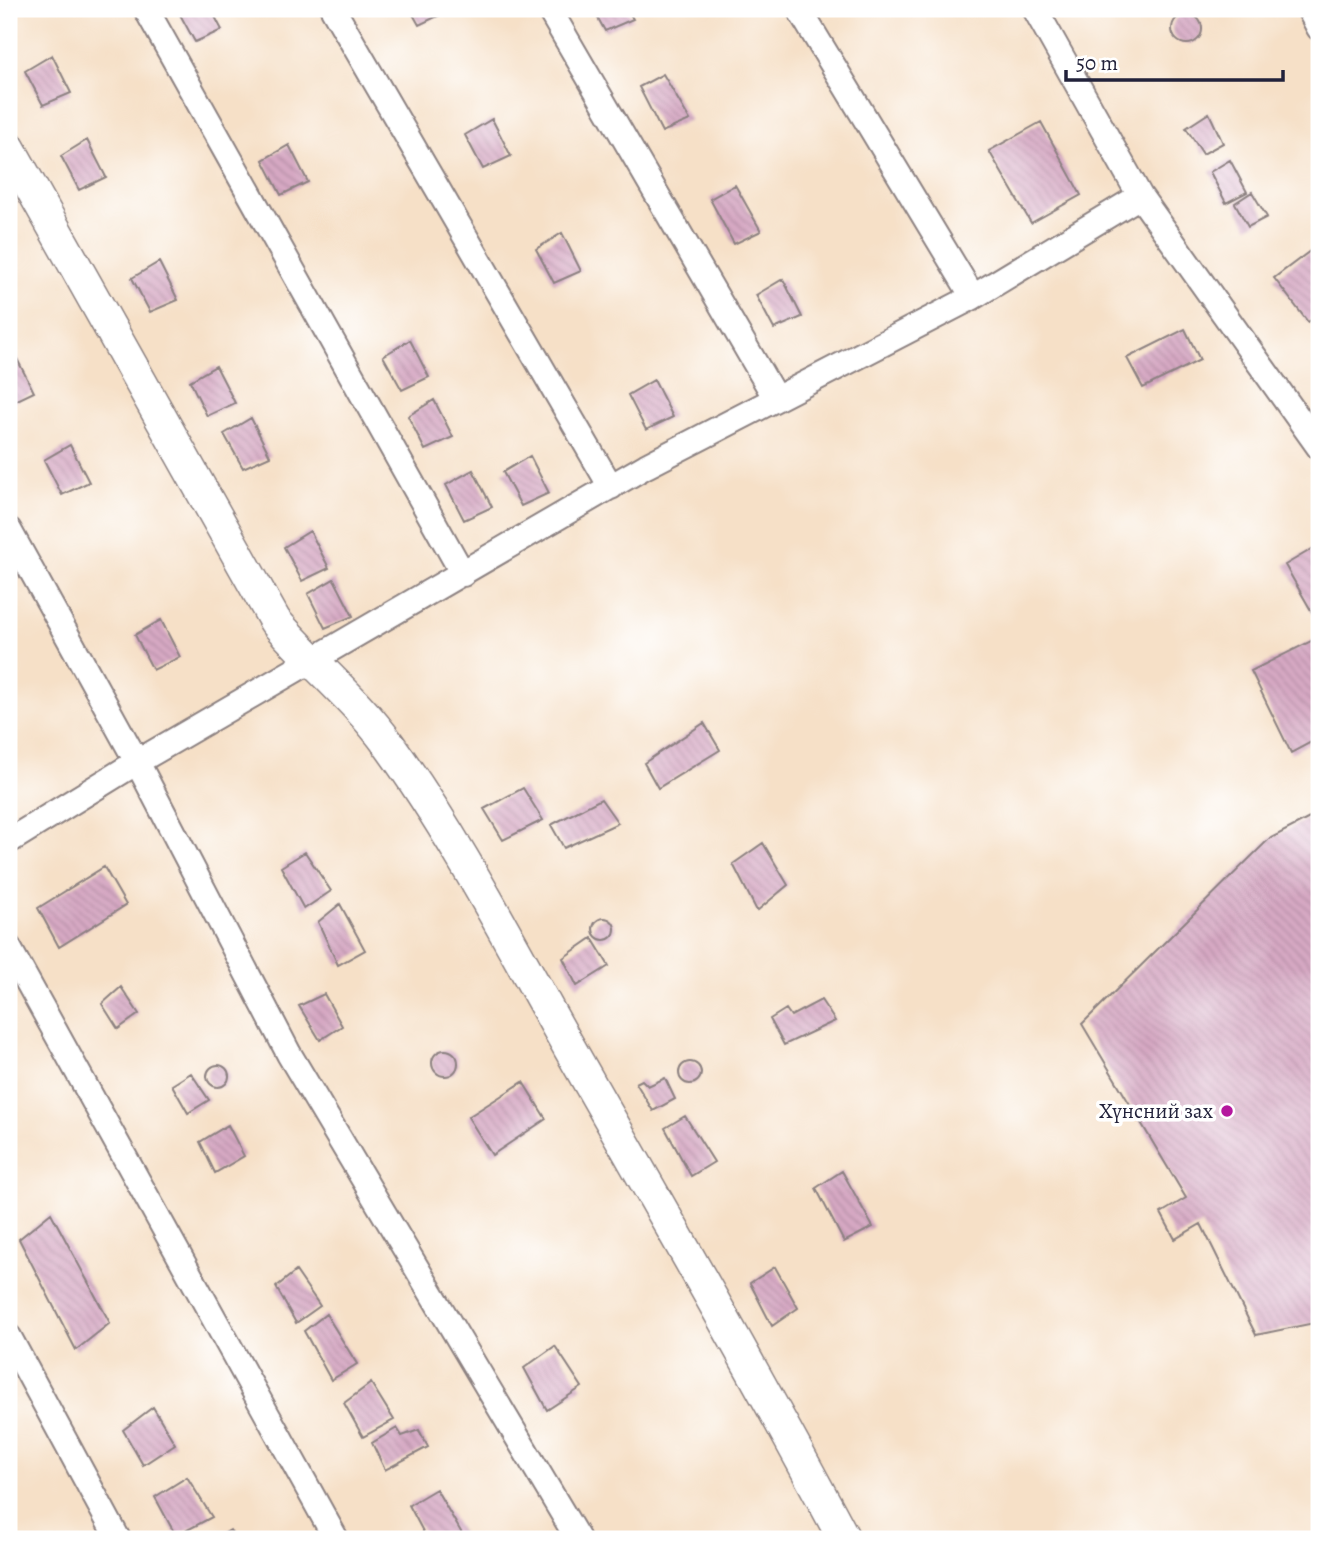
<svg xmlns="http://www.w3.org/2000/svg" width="1328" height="1548" font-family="Alegreya,serif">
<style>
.building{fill:url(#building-back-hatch)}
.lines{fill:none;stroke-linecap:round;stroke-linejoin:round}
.minor-casing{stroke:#8c8181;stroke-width:28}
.tertiary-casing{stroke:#8c8181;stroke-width:35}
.minor{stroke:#fff;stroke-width:24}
.tertiary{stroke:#fff;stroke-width:32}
.poi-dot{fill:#b5179e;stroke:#fff;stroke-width:2.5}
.labels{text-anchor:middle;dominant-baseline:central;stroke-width:7;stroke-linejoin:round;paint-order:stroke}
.poi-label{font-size:21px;fill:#22223b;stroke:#fff;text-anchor:end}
</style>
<defs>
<pattern id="building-back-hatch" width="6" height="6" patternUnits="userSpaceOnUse" patternTransform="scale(1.75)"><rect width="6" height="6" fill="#d6a8c3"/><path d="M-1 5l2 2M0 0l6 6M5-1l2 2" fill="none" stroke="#b790a8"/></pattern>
</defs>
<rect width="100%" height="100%" fill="#fff"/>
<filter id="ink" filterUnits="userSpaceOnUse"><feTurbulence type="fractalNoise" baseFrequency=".0143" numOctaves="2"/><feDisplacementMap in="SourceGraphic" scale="14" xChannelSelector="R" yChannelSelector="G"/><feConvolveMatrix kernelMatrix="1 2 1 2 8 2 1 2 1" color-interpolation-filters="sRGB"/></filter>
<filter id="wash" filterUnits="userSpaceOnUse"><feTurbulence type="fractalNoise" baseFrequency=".00686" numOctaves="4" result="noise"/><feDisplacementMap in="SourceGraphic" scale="28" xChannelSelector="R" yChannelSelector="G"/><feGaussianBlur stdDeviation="1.57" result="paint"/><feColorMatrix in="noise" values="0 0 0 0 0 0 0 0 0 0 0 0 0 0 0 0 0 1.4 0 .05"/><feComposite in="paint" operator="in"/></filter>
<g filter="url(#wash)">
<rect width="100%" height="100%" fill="#f6e0c7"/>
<g id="blocks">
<path class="building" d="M177,9H211L222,30L195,42Z
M410,9H444L446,12L419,25Z
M593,9H627L633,19L605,31Z
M1172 29a15 15 0 1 1 30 0a15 15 0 1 1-30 0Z
M52,55L71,93L43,105L25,71Z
M663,74L690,120L662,132L639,87Z
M1209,113L1223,143L1203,154L1186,128Z
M492,119L511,156L483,169L465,135Z
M1041,122L1081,195L1031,223L989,151Z
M87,140L106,177L79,190L61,156Z
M289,145L308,182L281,195L263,160Z
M1230,160L1247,192L1226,203L1210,172Z
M735,185L761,231L734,244L710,199Z
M1252,192L1267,217L1248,227L1235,203Z
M562,233L581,271L554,283L536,249Z
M1310,251L1319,264V314L1308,322L1274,278Z
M159,262L178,300L150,312L132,278Z
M783,279L802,317L774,329L756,295Z
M1185,329L1200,360L1143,388L1127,358Z
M410,340L429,377L402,390L383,356Z
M15,355L34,392L9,404V358Z
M216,366L235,403L207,416L190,381Z
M654,380L673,417L646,430L628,395Z
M434,400L453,437L425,450L408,416Z
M251,418L270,456L243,468L224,434Z
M70,445L89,482L62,495L44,460Z
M530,456L549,493L521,506L503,472Z
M473,470L492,507L464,520L446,485Z
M310,531L329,568L302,581L284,547Z
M1319,545V617L1316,619L1285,565Z
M334,579L353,616L325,628L308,594Z
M161,620L180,657L153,670L135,635Z
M1319,637V738L1291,753L1251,671Z
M704,723L720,750L658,788L644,763Z
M523,788L543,820L503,840L484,809Z
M601,799L618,823L564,848L551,825Z
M1319,813V1322L1256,1335L1201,1224L1175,1239L1161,1213L1186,1198L1082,1024L1269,839Z
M763,843L788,885L757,911L733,864Z
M305,852L331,891L304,909L281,867Z
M104,867L126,905L59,947L38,908Z
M340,904L365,950L338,965L318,922Z
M593 929a11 11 0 1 1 22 0a11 11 0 1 1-22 0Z
M592,938L609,966L577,986L563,958Z
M121,987L139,1014L118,1029L102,1004Z
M324,994L342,1026L320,1040L299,1006Z
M821,1000L835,1021L784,1045L770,1019L786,1009L791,1016Z
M432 1063a13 13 0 1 1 26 0a13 13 0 1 1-26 0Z
M679 1073a11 11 0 1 1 22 0a11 11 0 1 1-22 0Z
M207 1076a11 11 0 1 1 22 0a11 11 0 1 1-22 0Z
M191,1073L209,1100L188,1113L172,1085Z
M665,1078L675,1099L653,1111L636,1083L642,1080L648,1086Z
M523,1082L546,1119L492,1155L468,1117Z
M685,1116L714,1162L691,1176L665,1128Z
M228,1125L244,1156L215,1173L200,1142Z
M842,1171L873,1227L844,1242L816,1188Z
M51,1213L110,1323L76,1350L19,1239Z
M775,1267L798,1308L772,1326L750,1283Z
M296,1271L320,1306L296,1323L276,1287Z
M326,1314L357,1364L331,1380L304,1331Z
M555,1346L582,1387L547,1410L524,1368Z
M371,1383L394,1420L363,1437L344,1403Z
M153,1407L175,1444L143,1465L123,1430Z
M397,1428L402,1436L419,1430L428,1447L385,1470L372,1443Z
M187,1477L212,1517L176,1536L155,1497Z
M436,1489L464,1537L462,1539H427L409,1505Z
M230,1530L236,1539H215Z"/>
</g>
</g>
<g filter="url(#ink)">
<use href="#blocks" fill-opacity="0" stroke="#8c8181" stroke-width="2"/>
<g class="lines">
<defs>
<path id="minor" d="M146,9L463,574
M333,9L611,487
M549,9L776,399
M799,9L973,297
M1035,9L1140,196L1319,447
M1309,9L1319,28
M9,530L137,762L289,1054L578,1539
M9,841L137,762L646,466L973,297L1140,196
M9,948L336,1539
M9,1337L118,1539"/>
<path id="tertiary" d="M9,148L275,621C312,664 356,699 389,745C458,840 512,947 570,1049C663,1212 756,1374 844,1539"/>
</defs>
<use href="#minor" class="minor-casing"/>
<use href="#tertiary" class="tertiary-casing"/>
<use href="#minor" class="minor"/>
<use href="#tertiary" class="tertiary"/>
</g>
</g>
<circle class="poi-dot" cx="1227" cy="1111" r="7"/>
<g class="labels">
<g class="poi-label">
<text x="1213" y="1111">Хүнсний зах</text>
</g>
</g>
<rect width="1328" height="1548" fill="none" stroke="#fff" stroke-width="35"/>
<path d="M1066 70v10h217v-10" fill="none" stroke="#22223b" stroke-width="3.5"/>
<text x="1076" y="70" font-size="21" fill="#22223b" stroke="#ffffff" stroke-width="5" paint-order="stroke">50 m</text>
</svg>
